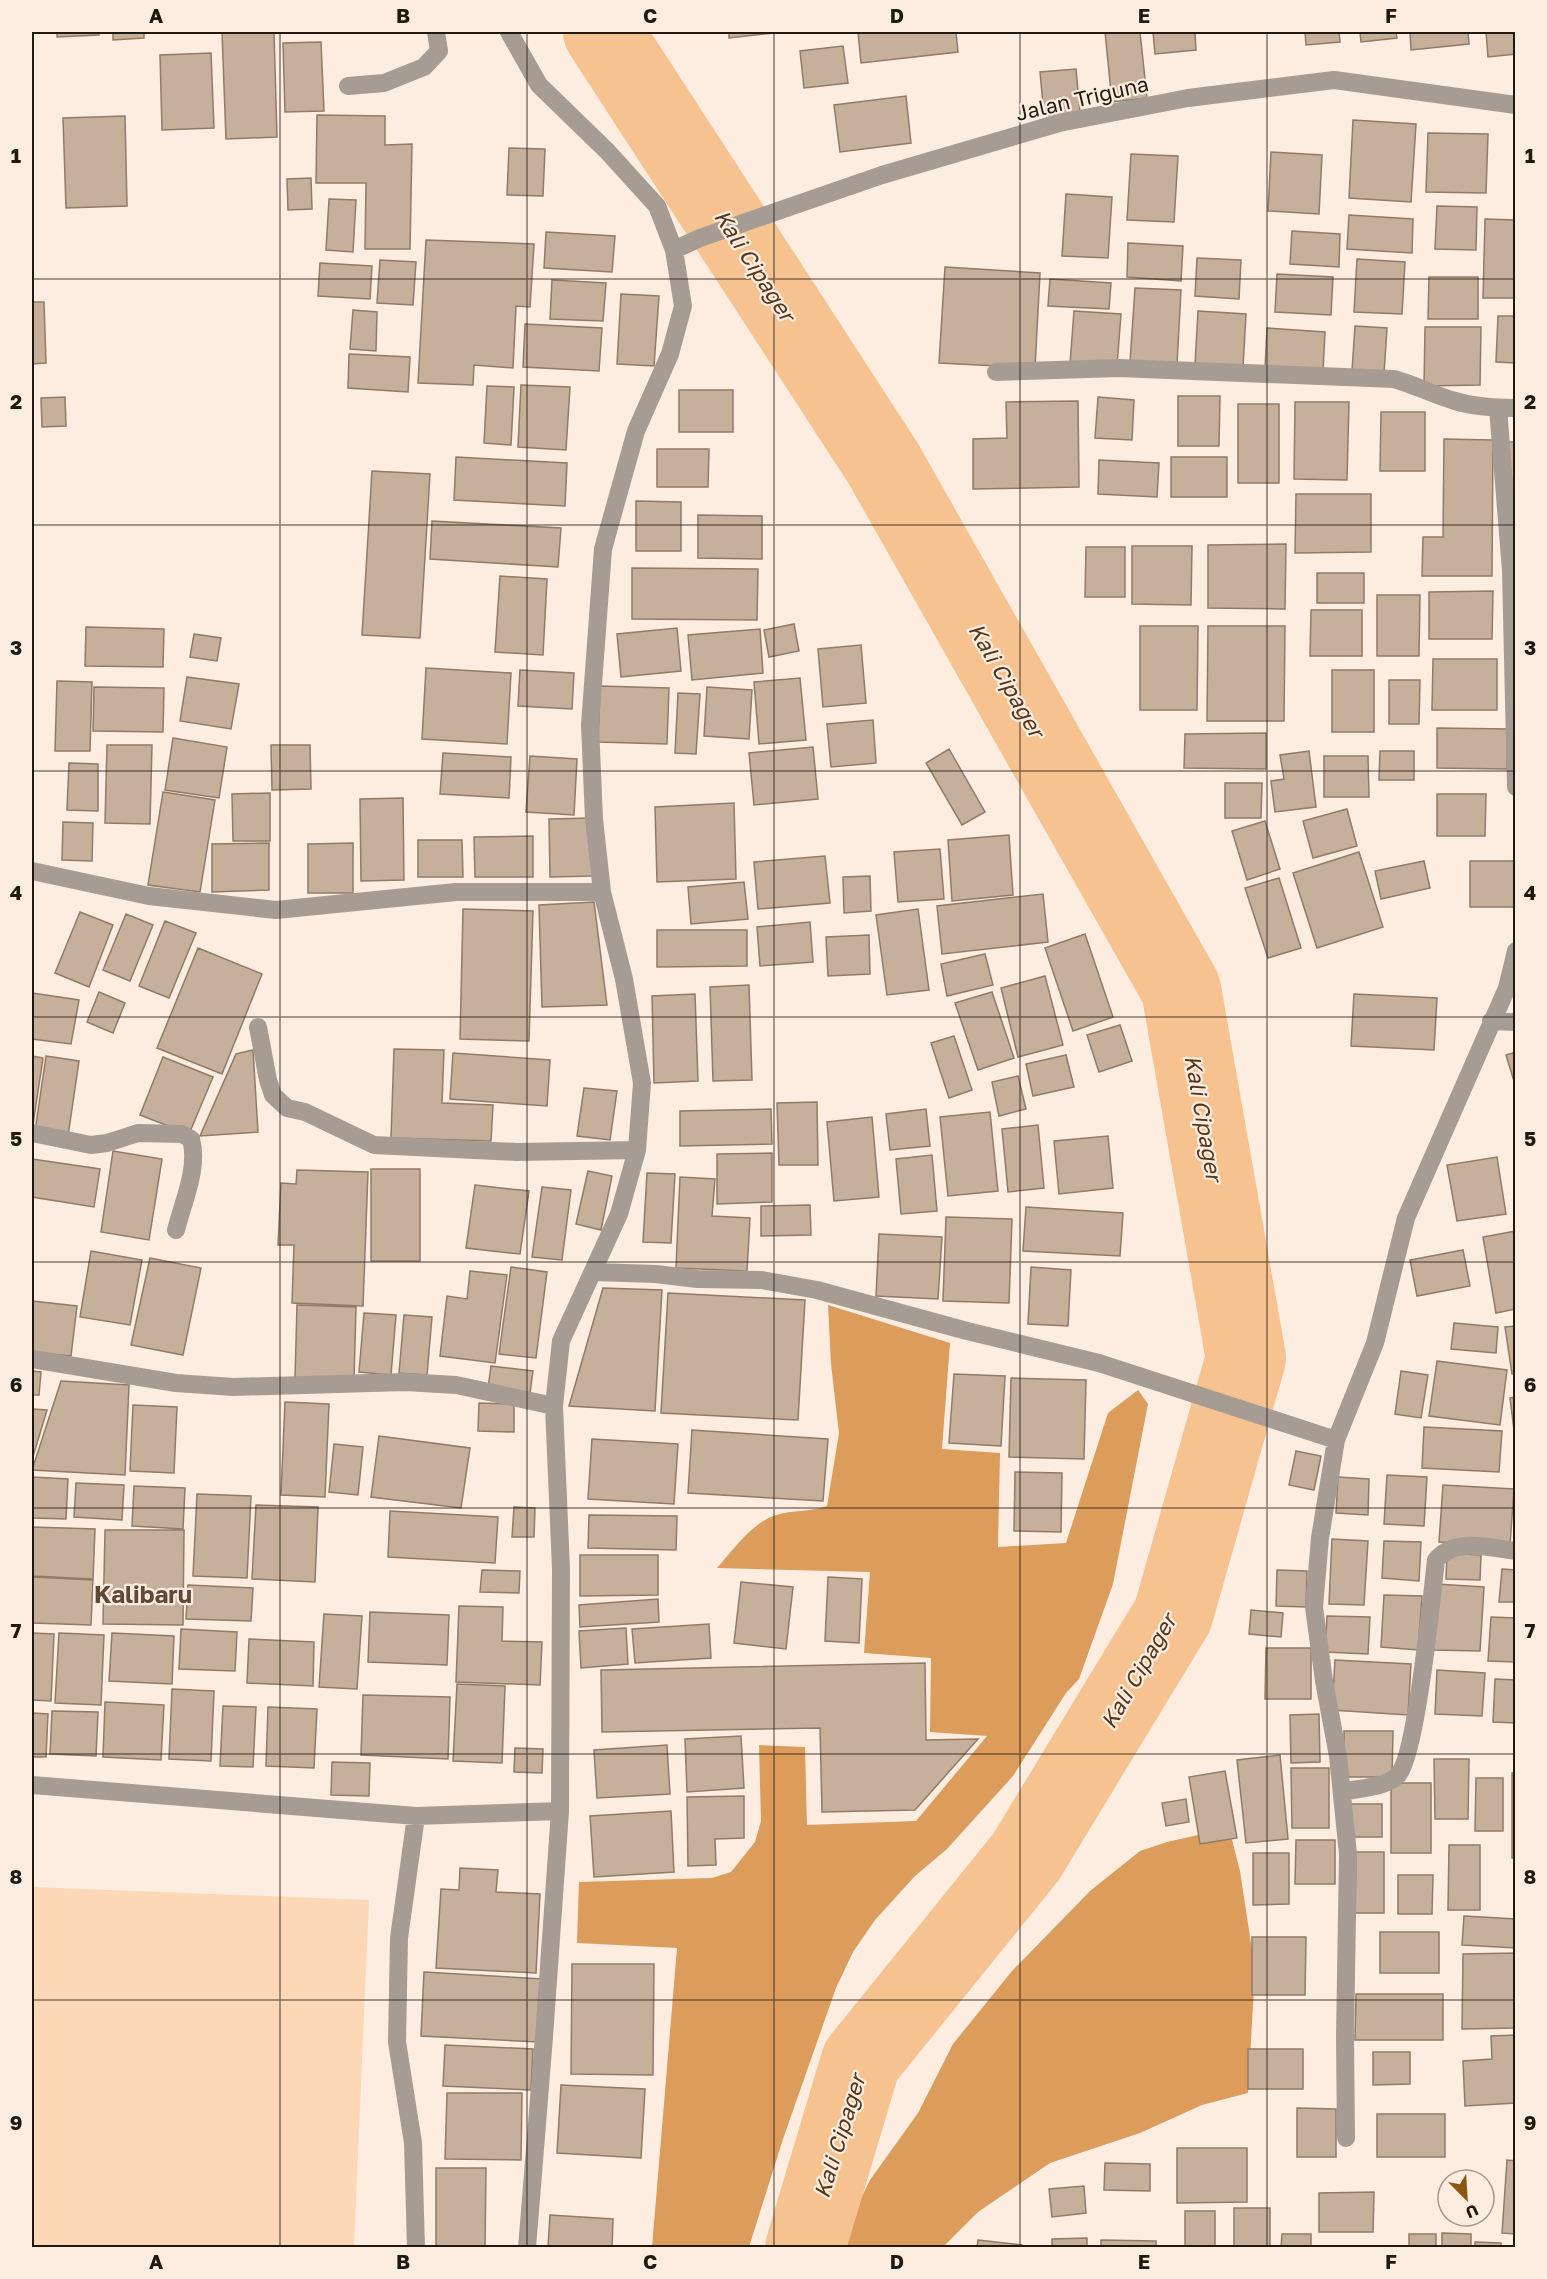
<svg xmlns="http://www.w3.org/2000/svg" width="1547" height="2279" font-family="'Golos Text',sans-serif">
<style>
.green{fill:#fcd8b7}
.forest{fill:#db9c5c}
.lines{fill:none;stroke-linecap:round;stroke-linejoin:round}
.river{stroke:#f6c290;stroke-width:80}
.building{fill:#c7b09b;stroke:#917b67;stroke-width:1.5}
.minor{stroke:#a69c93;stroke-width:18}
.grid{fill:none;stroke:#211810;stroke-width:1.5;stroke-opacity:0.55}
.labels{text-anchor:middle;dominant-baseline:central;stroke-width:4.5;stroke-linejoin:round;paint-order:stroke}
.street-label{font-size:21px;fill:#211810;stroke:#fcede0}
.water-label{font-size:22px;font-style:italic;fill:#52371c;stroke:#fcede0}
.quarter-label{font-size:24px;font-weight:bold;fill:#5d4936;stroke:#fcede0}
.neatline{fill:none;stroke:#211810;stroke-width:2}
.grid-label{font-size:20px;text-anchor:middle;font-weight:bold;fill:#211810}
</style>
<rect width="100%" height="100%" fill="#fcede0"/>
<path class="green" d="M32,1887L369,1900L354,2247H32Z"/>
<path class="forest" d="M828,1305L950,1343L942,1449L1000,1453L998,1547L1066,1543L1108,1413L1138,1390L1148,1404L1113,1584L1079,1679L1066,1693L1013,1776L947,1849L915,1876L875,1920L853,1952L836,1988L783,2139L749,2247H652L677,1948L577,1943L579,1882L712,1878L731,1872L755,1842L761,1821L759,1745L805,1747L807,1825L916,1821L987,1736L930,1732L931,1658L864,1653L870,1572L717,1568C732,1551 753,1522 776,1515C792,1510 810,1512 827,1506L839,1433L831,1364Z
M1229,1828L1240,1871L1255,1970L1248,2093L1202,2105L1140,2133L1050,2163L978,2212L943,2247L840,2248L844,2233L870,2180L918,2113L953,2044L1012,1971L1090,1891L1140,1851L1167,1842Z"/>
<g class="lines">
<path class="river" d="M603,32L883,463L1181,989L1246,1358L1173,1615L1026,1857L861,2061L805,2248"/>
</g>
<path class="building" d="M57,32H99V35L57,37Z
M113,32H144V38L113,40Z
M222,32H274L277,137L226,139Z
M729,32H783L729,38Z
M858,32H956L958,52L861,63Z
M1105,32H1140L1147,98L1112,102Z
M1153,32H1195L1196,50L1155,54Z
M1305,32H1339L1340,42L1306,45Z
M1360,32H1396L1397,38L1361,42Z
M1410,32H1468L1469,44L1411,50Z
M1486,32H1516V54L1488,57Z
M321,42L324,111L285,112L283,43Z
M843,46L848,83L804,88L800,51Z
M211,53L214,128L162,130L160,55Z
M1076,69L1080,112L1044,116L1040,72Z
M906,96L911,143L840,152L834,105Z
M317,115L385,116V145L412,144L410,249H365L366,183H316Z
M125,116L127,206L66,208L63,118Z
M1353,120L1416,124L1411,202L1349,198Z
M1428,133L1488,134L1486,193L1426,192Z
M509,148L545,149L543,196L507,195Z
M1271,152L1322,155L1319,214L1268,211Z
M1131,154L1178,156L1174,222L1127,220Z
M311,178L312,209L288,210L287,179Z
M1066,194L1112,197L1108,258L1062,256Z
M329,199L356,200L353,252L326,250Z
M1437,206L1477,207L1476,250L1435,249Z
M1349,215L1413,219L1412,253L1347,249Z
M1485,219L1516,220V298H1483Z
M1292,231L1340,234L1339,267L1290,264Z
M546,232L615,236L612,272L544,268Z
M426,240L534,244L530,307L516,306L513,368L474,365L473,385L418,383Z
M1128,243L1183,246L1181,281L1127,277Z
M1197,258L1241,260L1239,299L1195,296Z
M1357,259L1405,262L1402,314L1354,312Z
M380,260L416,262L413,305L377,303Z
M320,263L372,266L370,299L318,296Z
M945,267L1040,273L1035,368L939,363Z
M1277,274L1333,277L1331,315L1275,312Z
M1429,277H1478V319H1428Z
M1050,279L1111,283L1109,309L1048,306Z
M552,280L606,283L603,321L550,319Z
M1135,288L1181,290L1177,365L1130,362Z
M621,294L659,296L654,366L617,364Z
M32,302H44L46,363L32,364Z
M353,310L377,312L376,351L350,349Z
M1074,311L1121,314L1117,366L1070,364Z
M1198,311L1246,314L1243,368L1195,365Z
M1498,316H1516V363L1496,362Z
M525,324L602,328L599,371L523,367Z
M1355,326L1387,328L1384,374L1352,371Z
M1425,327H1481L1480,385L1424,386Z
M1267,328L1325,332L1323,372L1265,369Z
M349,354L410,357L408,392L348,388Z
M521,385L570,387L566,450L518,447Z
M487,386L514,387L511,445L484,443Z
M679,390H733V432H679Z
M1178,396H1220L1219,446H1178Z
M65,397L66,426L42,427L41,398Z
M1098,397L1134,400L1132,440L1095,438Z
M1078,401L1079,487L973,489V439L1007,438L1006,402Z
M1295,402H1349L1347,480L1294,479Z
M1238,404H1279V483H1238Z
M1381,412H1425V471H1380Z
M1444,439L1493,440L1492,576H1422L1423,537H1443Z
M1509,442H1516V491H1508Z
M657,449H709L708,487H657Z
M456,457L567,463L565,506L454,500Z
M1171,457H1227V497H1171Z
M1099,460L1159,463L1157,497L1098,494Z
M372,471L430,474L420,638L362,635Z
M1296,494H1371V552L1295,553Z
M636,501L681,502V551H636Z
M698,515L762,516V559L698,558Z
M432,521L561,528L558,567L430,559Z
M1286,544L1285,609L1208,608V545Z
M1132,546H1192L1191,605L1132,604Z
M1086,547H1125V597H1085Z
M632,568L758,569L757,620L632,619Z
M1317,573H1364V603H1317Z
M500,576L547,579L543,655L495,652Z
M1493,591L1492,639H1429V592Z
M1377,595H1420L1419,656H1377Z
M1311,610H1362V656H1310Z
M794,624L799,651L769,657L764,630Z
M1140,626H1198L1197,710H1140Z
M1208,626H1285L1284,721H1207Z
M86,627L164,629L163,667L85,666Z
M677,628L681,671L621,677L617,634Z
M760,629L763,673L692,680L688,635Z
M194,634L221,638L217,661L190,657Z
M861,645L866,703L823,707L818,649Z
M1433,659H1497V710H1432Z
M426,668L511,673L507,744L422,739Z
M520,670L574,673L572,709L518,706Z
M1332,670H1374V732H1332Z
M187,677L239,684L231,729L180,721Z
M800,678L806,740L759,744L754,682Z
M1389,680H1420L1419,724H1389Z
M57,681L92,682L90,751H55Z
M600,686L669,688L667,744L598,742Z
M94,687L164,688L163,732L93,731Z
M707,687L752,690L749,739L704,736Z
M678,693L700,694L696,754L675,753Z
M873,720L876,763L831,767L827,724Z
M1437,728L1508,729L1507,769L1437,768Z
M1266,733V769L1184,768L1185,734Z
M173,738L227,747L219,798L165,790Z
M107,745H152L150,824L105,823Z
M271,745H310L311,789L272,790Z
M813,747L818,799L754,805L749,753Z
M949,749L985,812L962,825L926,763Z
M1309,751L1316,807L1275,812L1271,781L1284,779L1280,755Z
M1380,751H1414V780H1379Z
M443,753L511,757L509,798L440,794Z
M530,756L577,759L574,815L526,812Z
M1324,756H1368L1369,797H1324Z
M69,763L98,764V811L67,810Z
M1225,783H1262L1261,818H1225Z
M163,792L215,800L200,892L148,885Z
M270,793V841H233L232,794Z
M1437,794H1486L1485,836H1437Z
M403,798L404,880L361,881L360,799Z
M734,803L736,879L657,882L655,807Z
M1347,809L1357,846L1313,858L1303,821Z
M592,818L593,876L550,877L549,819Z
M1265,821L1280,869L1247,880L1232,831Z
M63,822L93,823L92,861L62,860Z
M1009,835L1013,895L952,901L948,840Z
M533,836V877H475L474,837Z
M418,840H462L463,877H418Z
M269,843V890L212,892V844Z
M353,843V893H308V844Z
M940,849L944,899L898,902L894,852Z
M1359,852L1383,927L1317,948L1293,873Z
M825,856L830,903L758,909L754,862Z
M1424,861L1430,888L1381,899L1375,871Z
M1470,861H1515V907H1470Z
M870,876L871,911L844,913L843,877Z
M1279,878L1301,948L1268,958L1245,888Z
M744,882L748,919L691,924L688,887Z
M1043,894L1048,942L942,954L937,906Z
M594,902L607,1005L542,1007L539,905Z
M463,909L533,911L529,1041L460,1039Z
M918,909L929,990L887,995L876,915Z
M80,912L113,925L89,987L55,973Z
M126,914L153,925L130,981L103,970Z
M165,921L196,933L169,998L139,986Z
M810,922L813,962L760,966L757,927Z
M657,930H747V966L657,967Z
M1085,934L1113,1017L1073,1031L1045,948Z
M869,935L870,974L828,976L826,937Z
M198,948L262,974L222,1074L157,1048Z
M985,954L993,985L947,996L941,964Z
M1045,976L1063,1045L1018,1057L1001,988Z
M749,985L752,1080L713,1081L710,987Z
M99,992L125,1003L113,1033L87,1022Z
M992,992L1014,1058L978,1070L955,1003Z
M32,993L79,1000L71,1044L32,1039Z
M695,994L698,1081L654,1083L652,996Z
M1354,994L1437,998L1434,1050L1351,1046Z
M1120,1025L1132,1061L1099,1072L1087,1035Z
M954,1036L972,1090L949,1098L931,1043Z
M394,1049L444,1050L442,1103L493,1105L491,1141L391,1138Z
M253,1050L258,1132L200,1136L236,1054Z
M1516,1052V1088L1506,1055Z
M453,1053L550,1060L547,1106L450,1099Z
M1066,1055L1074,1087L1033,1096L1026,1064Z
M32,1056L43,1058L33,1125H32Z
M46,1056L79,1061L68,1136L35,1131Z
M163,1057L213,1077L189,1134L140,1115Z
M1018,1076L1026,1109L999,1116L992,1082Z
M584,1088L617,1091L610,1140L577,1136Z
M817,1102L818,1165H779L777,1103Z
M771,1109L772,1144L680,1146V1111Z
M926,1109L930,1146L890,1150L886,1114Z
M990,1112L998,1191L948,1196L940,1117Z
M872,1117L879,1197L834,1201L827,1122Z
M1038,1125L1044,1188L1008,1192L1002,1129Z
M1108,1136L1113,1188L1059,1194L1054,1141Z
M113,1151L162,1159L149,1240L101,1232Z
M772,1153V1202L717,1204V1154Z
M932,1155L937,1211L901,1214L896,1159Z
M1497,1157L1506,1214L1457,1221L1447,1165Z
M32,1159L100,1169L94,1207L32,1197Z
M371,1169H420V1261H371Z
M297,1170L368,1172L363,1306L292,1303L294,1245H278L281,1183L296,1184Z
M588,1171L612,1176L601,1230L576,1224Z
M647,1173L675,1174L671,1243L643,1242Z
M680,1177L715,1179L712,1216L750,1218L747,1271L676,1268Z
M475,1185L529,1191L520,1254L466,1248Z
M542,1187L571,1190L562,1260L532,1257Z
M810,1205L811,1235L761,1236V1206Z
M1026,1207L1123,1213L1120,1256L1023,1251Z
M946,1217L1012,1219L1009,1303L943,1301Z
M1516,1231V1309L1496,1313L1483,1237Z
M879,1234L942,1237L938,1299L876,1296Z
M1463,1250L1470,1286L1417,1296L1410,1260Z
M91,1251L142,1260L130,1325L80,1317Z
M150,1258L201,1268L183,1355L131,1345Z
M511,1267L547,1272L536,1358L499,1354Z
M1031,1267L1071,1270L1068,1326L1028,1324Z
M470,1271L507,1275L495,1363L440,1356L447,1296L467,1299Z
M603,1288L662,1290L655,1411L569,1406Z
M668,1293L805,1300L798,1420L661,1413Z
M32,1301L77,1306L71,1356L32,1352Z
M297,1305L356,1307L354,1380L295,1378Z
M364,1313L396,1315L391,1375L359,1372Z
M404,1315L432,1317L427,1375L399,1373Z
M1454,1323L1498,1327L1496,1353L1451,1349Z
M1516,1326V1374H1512L1505,1327Z
M1437,1361L1507,1370L1500,1425L1429,1416Z
M491,1366L533,1371L530,1393L488,1388Z
M32,1371L41,1372L39,1395H32Z
M1401,1371L1428,1375L1421,1418L1395,1414Z
M954,1374L1005,1376L1001,1446L949,1443Z
M1011,1378L1086,1380L1084,1459L1009,1457Z
M61,1381L129,1385L125,1475L32,1470Z
M1516,1397V1429L1514,1430L1510,1398Z
M285,1402L329,1404L325,1497L281,1495Z
M479,1403L514,1404V1432L478,1431Z
M133,1405L177,1407L174,1473L130,1471Z
M32,1409L47,1410L32,1460Z
M1424,1427L1502,1431L1499,1472L1422,1468Z
M692,1430L828,1439L823,1501L688,1493Z
M379,1436L470,1448L461,1508L371,1497Z
M592,1439L678,1444L674,1504L588,1499Z
M334,1444L363,1447L358,1495L329,1492Z
M1296,1451L1321,1456L1314,1490L1289,1485Z
M1015,1472L1062,1473L1061,1532L1014,1531Z
M1387,1475L1427,1477L1424,1526L1384,1524Z
M32,1477L68,1479L66,1519L32,1518Z
M1338,1477L1369,1479L1368,1515L1336,1513Z
M76,1483L124,1485L122,1520L74,1517Z
M1443,1485L1514,1489L1510,1545L1439,1542Z
M134,1486L185,1488L183,1529L132,1526Z
M197,1494L251,1496L247,1578L193,1576Z
M256,1505L318,1507L315,1582L252,1579Z
M514,1507L535,1508L534,1537H512Z
M390,1511L498,1517L495,1563L388,1557Z
M589,1515L677,1516L676,1550L588,1548Z
M32,1527L95,1529L93,1579L32,1576Z
M105,1530H184L183,1625L103,1624Z
M1332,1539L1368,1541L1364,1605L1329,1604Z
M1384,1541L1421,1542L1419,1581L1382,1578Z
M1447,1553L1481,1555L1480,1580L1446,1579Z
M580,1555H658V1595L580,1596Z
M1502,1569L1516,1570V1602H1499Z
M482,1570L520,1571L519,1593L480,1592Z
M1277,1570L1307,1571L1306,1607L1276,1606Z
M32,1577L93,1580L91,1625L32,1623Z
M828,1577L862,1579L859,1643L825,1641Z
M741,1582L793,1587L786,1649L734,1643Z
M1436,1584L1484,1587L1480,1651L1433,1650Z
M188,1585L253,1588L251,1621L186,1619Z
M1384,1595L1422,1596L1418,1650L1381,1647Z
M658,1599L659,1622L580,1627L579,1605Z
M459,1606L503,1607L502,1641L542,1642L540,1685L456,1682Z
M1251,1610L1283,1613L1281,1637L1249,1634Z
M370,1612L449,1615L447,1665L368,1662Z
M324,1614L362,1616L357,1689L319,1687Z
M1327,1616L1370,1617L1368,1654L1325,1652Z
M1491,1617L1516,1618V1662L1488,1661Z
M709,1624L711,1658L635,1663L632,1629Z
M626,1628L628,1664L581,1668L579,1631Z
M181,1629L237,1632L235,1671L179,1669Z
M32,1633L54,1634L51,1701L32,1700Z
M59,1633L104,1635L101,1705L55,1703Z
M112,1633L174,1636L172,1684L109,1681Z
M249,1639L314,1642L313,1686L247,1683Z
M1266,1648H1311V1699H1265Z
M1335,1660L1411,1664L1408,1715L1332,1710Z
M925,1663L926,1740L978,1739L915,1810L822,1812L820,1728L602,1732L601,1670Z
M1437,1670L1485,1673L1482,1716L1435,1714Z
M1495,1679L1516,1680V1723L1493,1722Z
M457,1684L505,1686L502,1763L453,1761Z
M172,1689L214,1691L211,1761L169,1759Z
M363,1695L450,1697L448,1759L361,1755Z
M105,1702L164,1705L161,1760L103,1757Z
M223,1706L256,1707L253,1767L220,1766Z
M268,1707L317,1709L314,1768L266,1766Z
M52,1711L98,1712L96,1756L50,1754Z
M32,1713L48,1714L46,1757H32Z
M1319,1714L1320,1762L1291,1763L1290,1715Z
M1344,1731H1393L1392,1777H1344Z
M741,1736L744,1788L687,1792L685,1739Z
M667,1745L670,1794L597,1798L594,1750Z
M515,1748L543,1749L542,1773L514,1772Z
M1280,1755L1288,1839L1246,1843L1237,1760Z
M1434,1759H1469L1468,1819H1435Z
M332,1762L370,1763L369,1796L331,1795Z
M1291,1768H1329V1828H1292Z
M1225,1771L1237,1838L1200,1844L1189,1777Z
M1512,1773H1516V1858H1512Z
M1476,1778H1503V1831H1475Z
M1391,1783H1431V1853H1391Z
M744,1796V1838L715,1839L716,1865L688,1866L687,1797Z
M1186,1799L1189,1822L1166,1826L1162,1803Z
M1351,1804H1382V1837H1351Z
M671,1811L674,1872L594,1877L590,1816Z
M1296,1840H1335V1884H1295Z
M1449,1845H1480V1910H1448Z
M1356,1852H1384V1913H1355Z
M1253,1853H1289V1904L1253,1905Z
M460,1868L498,1870L496,1892L540,1894L536,1973L436,1968L441,1889L459,1890Z
M1398,1875H1433L1432,1914H1398Z
M1464,1916L1516,1919V1948L1462,1945Z
M1380,1932H1439V1973H1380Z
M1252,1937H1306L1305,1995H1252Z
M1516,1953V2028L1462,2029L1463,1954Z
M572,1964H654L653,2075L571,2074Z
M424,1972L542,1979L539,2042L421,2036Z
M1356,1994H1443V2040H1355Z
M1516,2035V2103L1465,2106L1463,2061L1492,2059L1491,2036Z
M445,2045L533,2049L531,2090L443,2086Z
M1248,2049H1303V2089H1248Z
M1373,2052H1410V2084L1373,2085Z
M561,2085L645,2089L641,2158L557,2153Z
M447,2093H522L521,2160L445,2159Z
M1297,2108L1336,2109V2157H1297Z
M1377,2114H1445V2157H1377Z
M1177,2148H1247V2202L1177,2203Z
M1507,2160L1516,2161V2234L1502,2233Z
M1105,2163L1150,2164V2191L1104,2190Z
M436,2168H486L485,2248H436Z
M1084,2186L1086,2213L1052,2217L1049,2189Z
M1374,2192L1373,2232H1319V2193Z
M1234,2208H1270V2248H1234Z
M1185,2211H1215V2248H1185Z
M550,2215L613,2219L612,2248H548Z
M1442,2233L1471,2234V2248H1442Z
M1282,2234H1311V2248H1281Z
M1409,2234H1436V2248H1409Z
M1087,2238V2248H1052V2239Z
M978,2240L1022,2245L1021,2248H977Z
M1101,2240L1156,2241V2248H1101Z
M1475,2242L1501,2243V2248H1475Z"/>
<g class="lines">
<path class="minor" d="M509,32L539,85L607,151L657,206L674,250L683,306L670,354L636,431L603,549L590,725L594,819L602,892L624,979L642,1083L637,1150L619,1214L561,1341L554,1406L561,1569L560,1811L544,2037L527,2248
M348,86L384,83L424,67L439,51L436,32
M674,250L700,238L882,175L1059,123L1188,98L1334,80L1516,105
M996,372L1119,368L1394,379C1415,385 1434,395 1455,401C1475,407 1495,408 1516,408
M1498,408L1511,571L1516,787
M32,871L149,896L276,910L456,892H602
M1491,1021L1516,1022
M258,1027L268,1080L273,1095L287,1108L305,1112L374,1145L517,1152L637,1150
M32,1133L91,1145L107,1143L138,1133L182,1134L191,1139C199,1168 183,1202 176,1230
M593,1272L656,1274L697,1279L762,1280L817,1290L967,1331L1099,1363L1336,1440
M32,1359L176,1383L233,1387L405,1382L456,1385L554,1406
M32,1785L416,1816L560,1811
M1342,1792C1358,1788 1386,1788 1398,1775C1416,1757 1432,1595 1436,1560C1455,1537 1490,1548 1516,1551
M1346,2138L1345,2037L1348,1854L1338,1756L1324,1681L1314,1607L1320,1538L1336,1440L1375,1343L1406,1218L1507,988L1516,951
M416,2248L413,2143L397,2042L399,1938L416,1816"/>
</g>
<path class="grid" d="M280,32V2248M527,32V2248M774,32V2248M1020,32V2248M1267,32V2248M32,279H1516M32,525H1516M32,771H1516M32,1017H1516M32,1262H1516M32,1508H1516M32,1754H1516M32,2000H1516"/>
<g class="labels">
<g class="street-label">
<text transform="translate(1082 98) rotate(-13)">Jalan Triguna</text>
</g>
<g class="water-label">
<text transform="translate(755 265) rotate(57)">Kali Cipager</text>
<text transform="translate(1007 680) rotate(60)">Kali Cipager</text>
<text transform="translate(1204 1118) rotate(80)">Kali Cipager</text>
<text transform="translate(1138 1671) rotate(-60)">Kali Cipager</text>
<text transform="translate(839 2136) rotate(-73)">Kali Cipager</text>
</g>
<g class="quarter-label">
<text x="143" y="1593">Kalibaru</text>
</g>
</g>
<rect width="1547" height="2279" fill="none" stroke="#fcede0" stroke-width="66"/>
<g transform="translate(1466 2198) rotate(156)"><circle r="28" fill="#fcede0" stroke="#a4988d" stroke-width="1.5"/>
<path d="M0-4.5L10 22L0 15L-10 22Z" fill="#8e560e"/>
<text y="-9" font-size="16" font-weight="bold" text-anchor="middle" fill="#211810">U</text>
</g>
<rect x="33" y="33" width="1481" height="2213" class="neatline"/>
<g class="grid-label">
<text x="156" y="23">A</text>
<text x="403" y="23">B</text>
<text x="650" y="23">C</text>
<text x="897" y="23">D</text>
<text x="1144" y="23">E</text>
<text x="1391" y="23">F</text>
<text x="16" y="163">1</text>
<text x="1530" y="163">1</text>
<text x="16" y="409">2</text>
<text x="1530" y="409">2</text>
<text x="16" y="655">3</text>
<text x="1530" y="655">3</text>
<text x="16" y="900">4</text>
<text x="1530" y="900">4</text>
<text x="16" y="1146">5</text>
<text x="1530" y="1146">5</text>
<text x="16" y="1392">6</text>
<text x="1530" y="1392">6</text>
<text x="16" y="1638">7</text>
<text x="1530" y="1638">7</text>
<text x="16" y="1884">8</text>
<text x="1530" y="1884">8</text>
<text x="16" y="2130">9</text>
<text x="1530" y="2130">9</text>
<text x="156" y="2269">A</text>
<text x="403" y="2269">B</text>
<text x="650" y="2269">C</text>
<text x="897" y="2269">D</text>
<text x="1144" y="2269">E</text>
<text x="1391" y="2269">F</text>
</g>
</svg>
